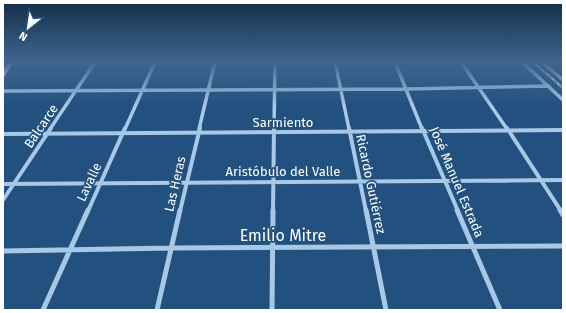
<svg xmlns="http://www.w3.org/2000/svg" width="566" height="313" font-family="'Fira Sans',sans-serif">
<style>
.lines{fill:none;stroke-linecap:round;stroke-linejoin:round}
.minor-far2{stroke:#a9c8e6;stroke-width:3.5}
.minor-far1{stroke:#a9c8e6;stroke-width:4}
.minor{stroke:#a9c8e6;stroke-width:5}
.primary{fill:#eaf3fd;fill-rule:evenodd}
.rail-casing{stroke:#fff;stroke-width:2}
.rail{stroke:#23517f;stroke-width:1;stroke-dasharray:3.5;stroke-linecap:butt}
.labels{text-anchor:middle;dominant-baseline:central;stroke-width:3.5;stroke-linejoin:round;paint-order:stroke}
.street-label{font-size:13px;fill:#fff;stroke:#23517f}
.near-street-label{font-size:16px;fill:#fff;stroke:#23517f}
</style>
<rect width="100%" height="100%" fill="#23517f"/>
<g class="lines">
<path class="minor-far2" d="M335,62L349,129
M395,62L422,129
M461,62L507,129
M522,62L563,100
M542,62L563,80
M3,91L406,89L549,86
M50,129L95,62
M125,129L155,62
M199,129L215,62
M274,129L275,62"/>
<path class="minor-far1" d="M349,128L366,211
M422,128L458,211
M507,128L561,211
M3,134L563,130
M3,184L563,180
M3,200L51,128
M88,211L125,128
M180,211L200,128
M273,211L274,128"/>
<path class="minor" d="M366,210L386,310
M457,210L500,310
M560,210L563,215
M3,251L171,248L563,246
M43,310L88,210
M157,310L180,210
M272,310L273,210"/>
<path class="primary" d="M8,62H13L5,76L3,77V71Z"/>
<defs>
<path id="rail" d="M533,62L563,88"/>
</defs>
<use href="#rail" class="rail-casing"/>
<use href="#rail" class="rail"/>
</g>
<linearGradient id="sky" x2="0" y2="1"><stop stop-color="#132d46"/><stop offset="0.58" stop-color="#3f6590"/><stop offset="1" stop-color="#3f6590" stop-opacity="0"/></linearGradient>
<rect width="566" height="106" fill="url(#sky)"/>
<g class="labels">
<g class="street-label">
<text x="283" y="122">Sarmiento</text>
<text transform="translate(41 126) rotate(-56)">Balcarce</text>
<text x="283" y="171">Aristóbulo del Valle</text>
<text transform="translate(89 182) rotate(-65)">Lavalle</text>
<text transform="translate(457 182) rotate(67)">José Manuel Estrada</text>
<text transform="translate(175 184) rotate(-77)">Las Heras</text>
<text transform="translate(371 184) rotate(78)">Ricardo Gutiérrez</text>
</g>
<g class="near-street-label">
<text x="283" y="235">Emilio Mitre</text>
</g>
</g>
<rect width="566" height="313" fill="none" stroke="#ffffff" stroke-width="8"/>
<g transform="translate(28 28) rotate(210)" stroke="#23517f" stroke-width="3" paint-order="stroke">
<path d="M0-3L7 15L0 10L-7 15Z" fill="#ffffff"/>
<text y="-6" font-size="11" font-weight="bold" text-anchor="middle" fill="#ffffff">N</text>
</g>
</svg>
